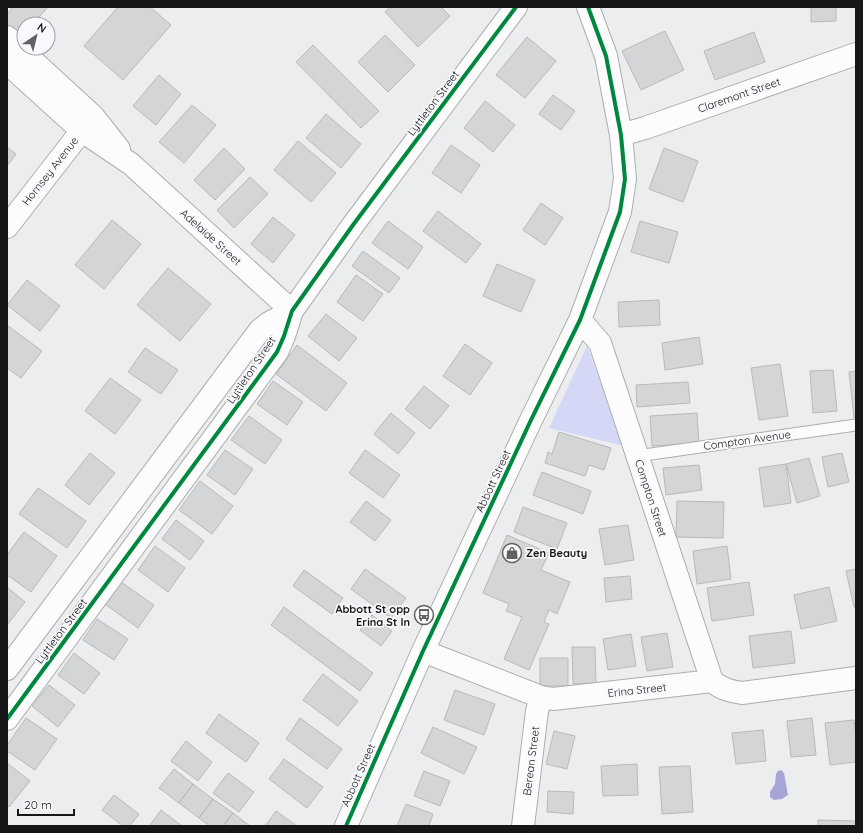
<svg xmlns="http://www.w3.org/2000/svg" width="863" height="833" font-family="Quicksand,sans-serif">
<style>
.green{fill:#d5d7f6}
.water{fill:#a5a6d5}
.building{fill:#d4d5d6;stroke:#b9b9bb}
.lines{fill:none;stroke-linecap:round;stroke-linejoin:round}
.service-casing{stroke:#acadae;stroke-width:13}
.minor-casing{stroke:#acadae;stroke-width:24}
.service{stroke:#fcfcfd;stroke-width:11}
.minor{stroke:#fcfcfd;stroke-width:22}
.cycleway-casing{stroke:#f9f9fd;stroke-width:6}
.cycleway{stroke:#00873e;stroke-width:4}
.labels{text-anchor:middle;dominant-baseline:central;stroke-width:3.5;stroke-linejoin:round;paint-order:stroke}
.street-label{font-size:11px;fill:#161618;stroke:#f9f9fd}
.poi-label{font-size:11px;font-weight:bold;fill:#161618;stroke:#f9f9fd;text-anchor:start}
</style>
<rect width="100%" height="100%" fill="#ecedef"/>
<path class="green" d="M587,346L624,446L549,428Z"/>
<path class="water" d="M781,770L784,773L788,795L782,799L774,800L770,797V792L775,784L776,774L778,771Z"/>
<path class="building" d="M13,7H48L33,24H24V34L20,38L7,26V14Z
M118,7H150L171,25L123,80L84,46Z
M391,7H441L450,16L418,47L385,12Z
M811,7H836V21L811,22Z
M665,31L684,70L641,90L622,51Z
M754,32L765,62L715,80L704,51Z
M385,35L415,65L388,92L358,62Z
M527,37L556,61L525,98L496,75Z
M313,45L379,111L361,128L296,62Z
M159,75L181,94L156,125L133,106Z
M553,95L575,111L561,130L539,114Z
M485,101L515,125L493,152L464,128Z
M192,105L216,125L184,163L159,142Z
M326,114L361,144L341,168L306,138Z
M298,141L336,173L311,202L274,170Z
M451,145L480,165L461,193L432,173Z
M7,147L16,154L7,166Z
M224,148L245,169L215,200L194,180Z
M664,148L698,161L683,202L649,189Z
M250,177L268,194L234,228L217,210Z
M541,203L563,218L545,245L523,230Z
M438,211L481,244L466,263L423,231Z
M273,217L295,235L273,263L251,244Z
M112,220L141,244L104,289L75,265Z
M388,221L423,247L408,269L372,243Z
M640,221L678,232L669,263L631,252Z
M363,251L400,278L389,293L352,266Z
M497,264L535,280L521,312L483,296Z
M168,268L211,304L180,341L137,305Z
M356,275L383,294L363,321L337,302Z
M27,280L60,306L40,331L7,305Z
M659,300L660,325L619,327L618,302Z
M326,314L357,338L339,361L308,336Z
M7,325L42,351L21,378L7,368Z
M699,337L703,364L665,370L662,343Z
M465,344L492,363L470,395L443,376Z
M297,345L347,383L326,411L276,374Z
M145,348L178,370L161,394L128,372Z
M780,364L788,416L759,420L751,368Z
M833,370L837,411L813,413L810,371Z
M856,371V418H854L849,372Z
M110,378L141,400L115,434L85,411Z
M273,381L303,402L287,425L257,404Z
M688,382L690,403L637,407L636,385Z
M424,386L449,406L430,429L405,409Z
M391,413L415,433L398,454L374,434Z
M697,413L699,443L652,446L650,416Z
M249,416L282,440L265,464L231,440Z
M559,432L611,448L604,470L589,465L585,476L545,463L548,452L552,454Z
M225,450L253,469L235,495L207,475Z
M365,450L400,475L383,498L349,473Z
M90,453L115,473L89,505L65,485Z
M842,453L849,482L828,487L822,457Z
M809,458L820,496L797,503L786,464Z
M786,464L791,503L764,507L759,468Z
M699,465L702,490L666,495L663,468Z
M542,472L591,491L583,514L533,495Z
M200,481L233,506L212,534L179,510Z
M38,488L86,521L67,548L19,514Z
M366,501L391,520L375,541L350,522Z
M677,501L724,502L723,538L676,537Z
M523,507L567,523L557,549L514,532Z
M176,520L204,541L190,560L162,539Z
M628,525L634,560L605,565L599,529Z
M24,532L57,556L31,592L7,575V555Z
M507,535L549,553L541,570L570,582L557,614L549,610L544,622L549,624L529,670L504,659L522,617L506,611L509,604L483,593Z
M155,546L185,568L168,592L138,570Z
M727,546L731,579L697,584L693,551Z
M365,569L406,598L391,618L351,589Z
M856,569V607H854L846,571Z
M304,570L343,598L332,614L293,586Z
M630,576L632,599L606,602L604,578Z
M121,582L154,605L138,628L105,604Z
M749,582L754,615L712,621L707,588Z
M7,587L25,602L7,625Z
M829,587L837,621L801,629L794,595Z
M284,607L373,673L360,691L271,625Z
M372,615L392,631L381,646L360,630Z
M97,619L128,639L114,660L83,640Z
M791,631L795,663L753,668L749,636Z
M667,633L673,667L647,671L641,637Z
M631,634L636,666L608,670L603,639Z
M572,647H595L596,683L573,684Z
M74,653L100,673L84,694L58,675Z
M540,658H568V686H540Z
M323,674L358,701L338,726L303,700Z
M49,685L75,705L58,727L32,706Z
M455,690L495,704L484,735L444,720Z
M219,714L259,743L246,762L206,733Z
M26,718L57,739L35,770L7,751V745Z
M300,718L342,749L327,769L286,739Z
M812,718L816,755L791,757L787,721Z
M854,720L856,737V762L830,765L825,723Z
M433,727L477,747L464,774L421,753Z
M763,730L766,761L736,764L732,733Z
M554,731L575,736L567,769L546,764Z
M186,741L212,762L198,781L171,761Z
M284,759L323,787L307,808L269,779Z
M7,763L30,781L9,807L7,805Z
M637,764L638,795L603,796L601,766Z
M690,766L693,812L662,814L659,767Z
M174,769L193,784L179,803L159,788Z
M424,771L450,781L440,806L414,796Z
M228,773L254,792L239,812L213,793Z
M193,784L213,799L199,818L179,803Z
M548,791L574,792L573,814L547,812Z
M114,795L139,814L130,826H123L102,810Z
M213,799L233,813L223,826H210L199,818Z
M406,804L433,814L429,826H397Z
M161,810L182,826H151L150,825Z
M276,811L297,826H265Z
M233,813L250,826H223Z
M818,820L856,821V826H818Z"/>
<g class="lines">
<defs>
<path id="service" d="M637,456L856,425"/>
<path id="minor" d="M7,37L93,116L119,149
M7,63L82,131L131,164L292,311
M621,135L645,128L856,54
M7,227L90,120
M580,320L600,343L712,681
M423,651L541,697L553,699L712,681C721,689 730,691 742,693L856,678
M7,669L260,330L269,323L292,311
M7,719L277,352L284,336L292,311L353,225L516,7
M346,826L423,651L531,420L580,320L620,212L625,179L621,135L606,56L588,7
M523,826L537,711L541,697"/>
</defs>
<use href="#service" class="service-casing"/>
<use href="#minor" class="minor-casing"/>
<use href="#service" class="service"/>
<use href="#minor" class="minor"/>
<defs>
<path id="cycleway" d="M7,719L277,352L284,336L292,311L353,225L516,7
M346,826L423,651L531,420L580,320L620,212L625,179L621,135L606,56L588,7"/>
</defs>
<use href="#cycleway" class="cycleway-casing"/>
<use href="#cycleway" class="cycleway"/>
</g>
<defs>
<symbol id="shop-ring" viewBox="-11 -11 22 22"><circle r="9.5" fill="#f9f9fd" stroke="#616163" stroke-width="1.5"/><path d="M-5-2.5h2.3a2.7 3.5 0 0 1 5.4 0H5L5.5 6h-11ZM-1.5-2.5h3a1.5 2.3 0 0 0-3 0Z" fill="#616163"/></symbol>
<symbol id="bus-ring" viewBox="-11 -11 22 22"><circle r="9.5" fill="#f9f9fd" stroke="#616163" stroke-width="1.5"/><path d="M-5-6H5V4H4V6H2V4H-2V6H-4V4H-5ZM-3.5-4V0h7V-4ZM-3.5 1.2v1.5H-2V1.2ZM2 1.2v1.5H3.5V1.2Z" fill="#616163"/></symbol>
</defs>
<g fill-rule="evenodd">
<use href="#shop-ring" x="501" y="542" width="22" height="22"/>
<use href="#bus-ring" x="413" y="604" width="22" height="22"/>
</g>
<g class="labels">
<g class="street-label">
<text transform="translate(739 95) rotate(-19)">Claremont Street</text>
<text transform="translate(433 103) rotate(-53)">Lyttleton Street</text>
<text transform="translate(50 171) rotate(-52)">Hornsey Avenue</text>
<text transform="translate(211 237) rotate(42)">Adelaide Street</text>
<text transform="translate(251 370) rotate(-56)">Lyttleton Street</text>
<text transform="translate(747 440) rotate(-8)">Compton Avenue</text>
<text transform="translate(493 481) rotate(-65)">Abbott Street</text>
<text transform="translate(651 498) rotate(72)">Compton Street</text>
<text transform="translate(61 631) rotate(-53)">Lyttleton Street</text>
<text transform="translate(637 690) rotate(-6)">Erina Street</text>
<text transform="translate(531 761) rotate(-83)">Berean Street</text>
<text transform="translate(358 775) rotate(-66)">Abbott Street</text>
</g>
<g class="poi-label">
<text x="526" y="553">Zen Beauty</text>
<text x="410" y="609" text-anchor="end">Abbott St opp<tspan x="410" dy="13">Erina St In</tspan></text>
</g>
</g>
<rect width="863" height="833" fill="none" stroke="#161618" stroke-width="16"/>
<g transform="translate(36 36) rotate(35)"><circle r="19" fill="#f9f9fd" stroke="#9e9ea1"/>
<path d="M0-3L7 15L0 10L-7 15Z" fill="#616163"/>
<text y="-6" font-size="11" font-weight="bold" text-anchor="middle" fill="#161618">N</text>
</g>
<path d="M18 809v6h56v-6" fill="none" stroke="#161618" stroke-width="2"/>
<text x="24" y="809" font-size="12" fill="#161618" stroke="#f9f9fd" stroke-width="3" paint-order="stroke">20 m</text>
</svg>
